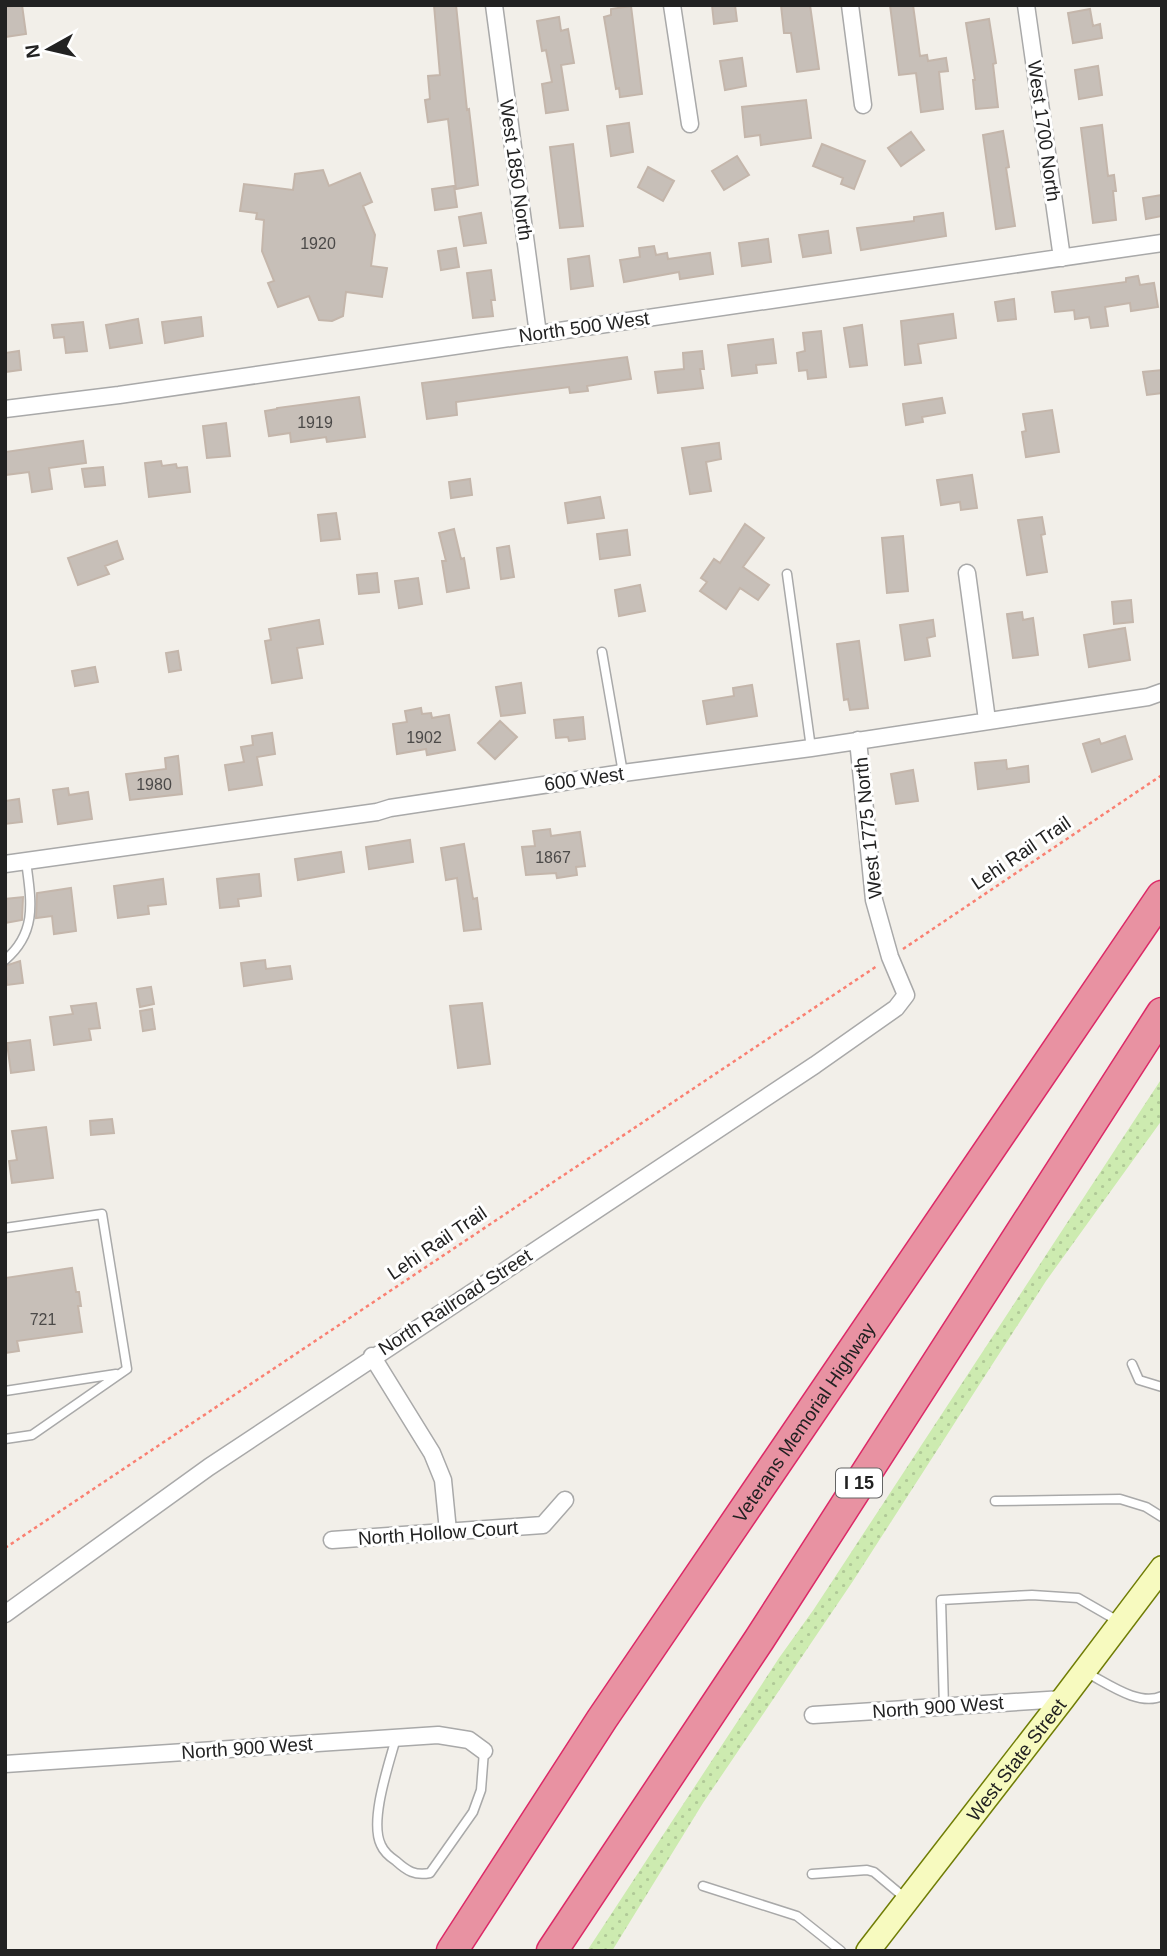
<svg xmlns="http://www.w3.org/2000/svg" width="1167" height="1956" font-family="Arial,sans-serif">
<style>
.grass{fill:url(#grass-dots)}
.building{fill:#c7bfb8;stroke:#c4b6ab;stroke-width:2}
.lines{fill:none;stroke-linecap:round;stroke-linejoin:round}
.lane-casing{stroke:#a9a9a9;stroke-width:11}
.street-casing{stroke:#a9a9a9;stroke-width:19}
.secondary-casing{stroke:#707d05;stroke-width:26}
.highway-casing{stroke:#dc2a67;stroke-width:33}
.path{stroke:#fa8072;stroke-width:2.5;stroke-dasharray:3.5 3.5;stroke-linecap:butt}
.lane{stroke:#fff;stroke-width:8}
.street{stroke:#fff;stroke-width:16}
.secondary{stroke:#f7fabf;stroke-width:23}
.highway{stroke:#e892a2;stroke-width:30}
.labels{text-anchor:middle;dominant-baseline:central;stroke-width:6;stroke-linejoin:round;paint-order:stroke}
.number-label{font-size:16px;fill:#4b4948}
.shield{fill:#fff;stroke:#646464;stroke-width:2}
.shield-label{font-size:18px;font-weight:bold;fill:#222}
.street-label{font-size:19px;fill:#222;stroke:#fff}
</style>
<defs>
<pattern id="grass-dots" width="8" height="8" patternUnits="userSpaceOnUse" patternTransform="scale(1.75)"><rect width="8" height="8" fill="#cdebb0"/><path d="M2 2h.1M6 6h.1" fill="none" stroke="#b0c997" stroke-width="1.8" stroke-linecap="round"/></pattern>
</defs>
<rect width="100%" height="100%" fill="#f2efe9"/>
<path class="grass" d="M1162,1078V1120L1046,1281L853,1581L703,1803L612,1951H587L779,1658L814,1609Z"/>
<path class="building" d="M22,5L26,34L5,37V7Z
M434,5H456L467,110L469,109L478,185L456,189L448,119L428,122L425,100L430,99L428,76L440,75Z
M712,5H735L737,21L714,24Z
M781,5H810L819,69L797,72L791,33H784Z
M890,5H913L920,56L927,55L928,61L946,58L948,71L939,72L943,109L921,112L916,73L899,75Z
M631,6L642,94L620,97L619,88L616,89L604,17L611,15V9Z
M1090,9L1093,26L1100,24L1102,38L1073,43L1068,13Z
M559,17L561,31L568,29L574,63L561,65L568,110L546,113L542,84L552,82L546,50L542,51L537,21Z
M989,19L996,63L993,64L998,107L976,109L973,80H975L966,23Z
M742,58L746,86L725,90L720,61Z
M1098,66L1102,95L1079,99L1075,70Z
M806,100L811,138L761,145L760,135L745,137L742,107Z
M629,123L633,152L611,156L607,126Z
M1102,125L1108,176L1114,175L1116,191H1113L1116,220L1093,223L1081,128Z
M1003,131L1009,167L1006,168L1015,226L996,229L983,135Z
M911,132L924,150L901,166L888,148Z
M573,144L583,226L560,228L550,147Z
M822,144L865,161L854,189L841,184L843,178L813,166Z
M737,156L749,175L724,190L712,171Z
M648,167L674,181L663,201L638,187Z
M323,170L329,186L360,173L372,202L363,206L375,235L371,266L387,268L382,297L346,292L343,316L332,321L319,320L309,296L278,307L268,283L274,281L262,251L264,220L256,219L257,213L240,211L244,184L293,190L295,174Z
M454,186L457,207L435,210L432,189Z
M1162,195V216L1146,219L1143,198Z
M481,213L486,243L464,246L459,217Z
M943,213L946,236L861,250L857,228L914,221V217Z
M828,231L831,253L803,257L799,235Z
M768,239L771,262L742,266L739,243Z
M654,246L656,255L667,253L668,259L710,253L713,274L680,279L679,272L624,282L620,260L640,257L639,248Z
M456,248L459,267L441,270L438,251Z
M589,256L593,286L571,289L568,259Z
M491,270L495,300H491L493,316L473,318L467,273Z
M1138,276L1140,285L1154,283L1158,307L1131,311L1130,303L1105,307L1108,326L1091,328L1089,317L1075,319L1074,310L1055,312L1052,292L1126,282V278Z
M1014,299L1016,319L998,321L995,302Z
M953,314L956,338L918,344L921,363L905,365L901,321Z
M201,317L203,336L165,343L162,322Z
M138,319L142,343L110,348L106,325Z
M83,322L87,351L66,353L64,337L54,338L52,325Z
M862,325L867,365L850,367L844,328Z
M821,331L826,377L808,379L807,370L799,371L797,353L805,351L803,333Z
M773,339L776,363L756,365L757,373L732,376L728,345Z
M19,351L21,370L5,372V353Z
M702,351L704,369H700L703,388L658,393L655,372L684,369L683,353Z
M627,357L631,379L587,386L588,391L570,393L569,387L456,402L457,415L427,419L422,383Z
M1162,370V393L1147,395L1143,372Z
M359,397L365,437L327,442L326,437L291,442L290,433L269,436L265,411L277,409V408Z
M942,398L945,413L922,417L923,422L906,425L903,404Z
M1052,410L1059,452L1026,457L1022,432L1026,431L1023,414Z
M226,423L230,456L207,458L203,426Z
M83,441L86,463L49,468L52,489L32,492L29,472L5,475V452Z
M719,443L721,459L706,462L711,491L690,494L682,448Z
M161,461L162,466L176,464L177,468L187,467L190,492L149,497L145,463Z
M103,467L105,485L85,487L82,469Z
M972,475L977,508L961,510L960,502L941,505L937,480Z
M470,479L472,495L451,498L449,482Z
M600,497L604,518L568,523L565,503Z
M336,513L340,539L321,541L318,515Z
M1042,517L1045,534L1041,535L1047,572L1027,575L1018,520Z
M745,524L764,538L743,567L769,585L758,600L740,588L726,609L700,591L707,582L701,578L714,559L720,563Z
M454,529L461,559L464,558L469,588L447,592L442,561H446L439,533Z
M627,530L630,555L600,559L597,534Z
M903,536L908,591L887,593L882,538Z
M117,541L123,559L105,566L109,574L78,585L68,558Z
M509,546L514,577L501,579L497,548Z
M377,573L379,592L359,594L357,575Z
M418,578L422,604L399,608L395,581Z
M640,585L645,611L619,616L615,590Z
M1131,600L1133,622L1114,624L1112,602Z
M1022,612L1023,620L1033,618L1038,655L1013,658L1007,614Z
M319,620L323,644L297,648L302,678L272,683L265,641L271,640L269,629Z
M933,620L935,636L927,638L930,656L905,660L900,625Z
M1125,628L1130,660L1089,667L1084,635Z
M859,641L868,708L850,710L848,699L844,700L837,644Z
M178,651L181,670L169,672L166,653Z
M95,667L98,682L75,686L72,671Z
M521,683L525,713L501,716L496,687Z
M752,685L757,716L707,724L703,701L734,696L733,688Z
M421,708L422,714L431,713L432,718L449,715L455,750L427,755L426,749L397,754L393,724L407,722L405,711Z
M583,717L585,739L569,741L568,737L556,738L554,720Z
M500,721L517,737L495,759L478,743Z
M272,733L275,754L257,757L262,785L229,790L225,765L244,762L241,747L253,745L252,736Z
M1125,736L1132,759L1092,772L1083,744L1099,739L1101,744Z
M178,756L182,794L130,800L126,774L166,769L165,758Z
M1006,760L1007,769L1028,766L1029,782L978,789L975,763Z
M913,770L918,801L896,804L891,774Z
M68,788L69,795L88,792L92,819L58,824L53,790Z
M19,799L22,822L5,824V801Z
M550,829L551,836L580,832L585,866L576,867L577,875L557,878L556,873L526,875L522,847L535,846L533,831Z
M410,840L413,862L369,869L366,847Z
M464,844L473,899L477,898L481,929L464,931L457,878L446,880L441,848Z
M341,852L344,872L298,880L295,859Z
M259,874L261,896L238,899L239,906L220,908L217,879Z
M163,879L166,904L148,906L149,914L118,918L114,886Z
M71,888L76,931L54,934L52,916L36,918L37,893Z
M23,897L22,920L5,923V899Z
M265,960L266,969L290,966L292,979L244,986L241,963Z
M20,961L23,983L7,985L5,966Z
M151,987L154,1004L140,1007L137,989Z
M96,1003L100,1028L89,1029L91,1040L54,1045L50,1017L73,1014L71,1006Z
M482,1003L490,1064L458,1068L450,1006Z
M152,1009L155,1029L143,1031L140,1011Z
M30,1040L34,1070L11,1073L7,1043Z
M112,1119L114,1133L91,1135L90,1121Z
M46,1127L53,1178L12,1183L9,1161L17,1160L12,1131Z
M72,1268L76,1292H79L81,1306H78L82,1332L17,1341L19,1351L5,1353V1278Z"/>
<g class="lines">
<defs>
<path id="lane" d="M787,574L811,748
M602,652L623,773
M5,960C38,932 31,900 26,861
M5,1228L102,1214L127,1369L32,1435L5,1439
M1132,1364L1139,1380L1162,1387
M5,1391L116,1374
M995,1501L1120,1499L1146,1507L1162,1517
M1087,1673C1107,1683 1139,1707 1162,1696
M944,1707L941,1600L1032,1595L1078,1598L1118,1621
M396,1738C389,1764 369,1821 381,1845C384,1852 390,1857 396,1861C407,1871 415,1876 430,1873L473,1812L481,1790L484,1751
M812,1874L867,1870L874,1872L905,1898
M703,1886L797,1916L841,1951"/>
<path id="street" d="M494,5L538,334
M672,5L690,124
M850,5L863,105
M1026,5L1062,258
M5,409L119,395L1162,243
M967,573L987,720
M5,864L377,812L390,808L623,773L811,748L1148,697L1162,692
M372,1356L432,1453L443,1480L448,1531
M332,1540L543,1525L565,1500
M5,1614L209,1467L815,1065L896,1008L906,995L890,957L874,900L858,740
M813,1715L1063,1699
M5,1764L438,1735L469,1740L484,1751"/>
<g id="secondary">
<path id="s1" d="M868,1951L1063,1699L1162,1568"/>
</g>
<g id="highway">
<path id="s2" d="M452,1951L602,1719L1162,896"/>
<path d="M552,1951L759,1640L1162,1013"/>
</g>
</defs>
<use href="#lane" class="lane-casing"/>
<use href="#street" class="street-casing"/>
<use href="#secondary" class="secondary-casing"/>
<use href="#highway" class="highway-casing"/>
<path class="path" d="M903,949L1162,775
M5,1548L877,966"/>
<use href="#lane" class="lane"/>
<use href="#street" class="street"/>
<use href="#secondary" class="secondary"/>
<use href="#highway" class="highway"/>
</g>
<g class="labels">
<g class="number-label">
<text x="318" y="243">1920</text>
<text x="315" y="422">1919</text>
<text x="424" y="737">1902</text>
<text x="154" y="784">1980</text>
<text x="553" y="857">1867</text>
<text x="43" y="1319">721</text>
</g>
<rect class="shield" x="836" y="1468.5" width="46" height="29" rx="5"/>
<g class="shield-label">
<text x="859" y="1483">I 15</text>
</g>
<g class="street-label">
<text transform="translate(1044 131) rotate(82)">West 1700 North</text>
<text transform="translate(516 170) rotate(82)">West 1850 North</text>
<text transform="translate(584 327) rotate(-8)">North 500 West</text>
<text transform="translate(584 779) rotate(-8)">600 West</text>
<text transform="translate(868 828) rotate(-96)">West 1775 North</text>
<text transform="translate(1021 853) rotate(-34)">Lehi Rail Trail</text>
<text transform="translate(437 1243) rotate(-34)">Lehi Rail Trail</text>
<text transform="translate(455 1302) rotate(-33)">North Railroad Street</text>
<text stroke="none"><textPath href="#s2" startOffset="635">Veterans Memorial Highway</textPath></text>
<text transform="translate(438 1533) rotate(-4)">North Hollow Court</text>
<text transform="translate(938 1707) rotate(-4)">North 900 West</text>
<text transform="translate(247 1748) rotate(-4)">North 900 West</text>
<text stroke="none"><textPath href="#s1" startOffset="242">West State Street</textPath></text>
</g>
</g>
<rect width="1167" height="1956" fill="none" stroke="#222222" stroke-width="14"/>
<g transform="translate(49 49) rotate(262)" stroke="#ffffff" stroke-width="5" paint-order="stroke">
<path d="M0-5L12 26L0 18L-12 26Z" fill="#222222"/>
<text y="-10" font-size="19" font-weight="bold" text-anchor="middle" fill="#222222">N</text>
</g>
</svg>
